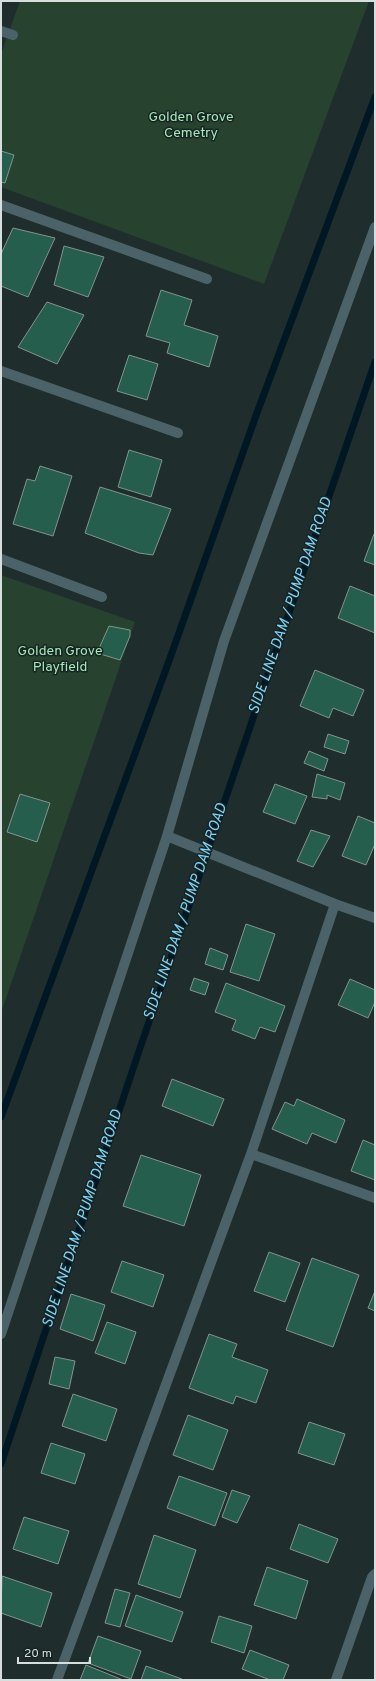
<svg xmlns="http://www.w3.org/2000/svg" width="376" height="1681" font-family="Overpass,sans-serif">
<style>
.green{fill:#27422f}
.lines{fill:none;stroke-linecap:round;stroke-linejoin:round}
.stream{stroke:#001823;stroke-width:7}
.building{fill:#255e4d;stroke:#83938d}
.street{stroke:#4b6368;stroke-width:10}
.labels{text-anchor:middle;dominant-baseline:central;stroke-width:3;stroke-linejoin:round;paint-order:stroke}
.park-label{font-size:14px;fill:#a5e8b6;stroke:#162423}
.water-label{font-size:15px;font-style:italic;fill:#80d4f9;stroke:#162423}
</style>
<rect width="100%" height="100%" fill="#1f2e2d"/>
<path class="green" d="M20,1H369L264,284L1,187V54Z
M1,575L135,622L1,1013Z"/>
<g class="lines">
<path class="stream" d="M1,1117L169,661L258,410L375,97
M1,1464L138,1054L375,362"/>
</g>
<path class="building" d="M1,151L14,155L5,183L1,182Z
M13,228L55,238L28,297L1,286V254Z
M64,246L104,257L88,297L54,285Z
M161,290L192,300L184,325L218,336L209,367L167,353L170,343L146,336Z
M47,302L84,315L57,364L18,347Z
M129,355L158,364L147,400L117,391Z
M129,450L162,460L151,497L118,487Z
M40,466L72,476L53,536L13,524L27,479L35,481Z
M100,487L171,509L153,555L139,553L85,533Z
M374,534L375,535V565L364,561Z
M350,586L375,596V633L338,618Z
M109,626L130,630V636L120,660L97,653Z
M315,670L364,690L353,716L333,708L329,718L300,706Z
M328,734L349,741L345,754L324,747Z
M309,751L328,759L324,771L304,763Z
M317,774L345,783L340,800L327,795V799L312,797Z
M275,784L307,796L295,824L263,812Z
M20,794L50,803L37,842L7,832Z
M358,816L375,823V844L366,865L342,856Z
M311,830L330,836L313,867L297,861Z
M246,924L275,934L259,981L230,972Z
M210,948L228,955L223,970L205,964Z
M194,978L209,983L205,995L190,990Z
M350,979L375,990V1002L368,1018L338,1005Z
M226,983L285,1006L275,1032L260,1027L255,1039L232,1030L236,1020L215,1012Z
M172,1079L224,1099L213,1126L162,1106Z
M297,1099L345,1120L336,1143L312,1133L307,1144L272,1129L285,1102L294,1106Z
M363,1140L375,1145V1180L351,1171Z
M141,1155L201,1175L184,1226L123,1206Z
M269,1252L300,1263L285,1302L254,1291Z
M312,1258L359,1275L333,1347L286,1330Z
M122,1261L164,1275L153,1307L111,1292Z
M375,1291V1311L368,1308Z
M71,1294L105,1305L93,1341L60,1329Z
M107,1322L136,1332L125,1364L95,1353Z
M209,1334L237,1344L232,1357L268,1370L256,1403L236,1396L233,1404L189,1388Z
M55,1357L75,1361L69,1389L49,1384Z
M73,1394L117,1409L106,1441L62,1426Z
M188,1415L228,1430L213,1470L173,1455Z
M309,1422L345,1434L334,1465L298,1453Z
M51,1443L85,1454L75,1484L41,1473Z
M179,1476L227,1493L215,1526L167,1508Z
M232,1490L250,1496L237,1523L222,1517Z
M24,1517L69,1531L58,1564L13,1549Z
M299,1524L338,1539L328,1563L290,1549Z
M154,1535L196,1550L180,1598L138,1584Z
M267,1567L308,1581L296,1619L254,1605Z
M2,1576L52,1593L41,1627L1,1613Z
M115,1589L130,1593L120,1627L105,1623Z
M136,1595L183,1612L172,1642L125,1626Z
M219,1616L252,1626L244,1653L211,1642Z
M98,1636L141,1651L131,1679L88,1663Z
M250,1650L289,1665L283,1680H270L242,1669Z
M86,1665L123,1680H80Z
M146,1666L182,1679V1680H141Z"/>
<g class="lines">
<path class="street" d="M1,31L13,35
M1,205L207,279
M1,371L178,433
M1,559L102,597
M167,836L335,904L375,918
M251,1154L375,1198
M1,1334L167,836L224,641L375,227
M57,1680L251,1154L335,904
M336,1680L372,1577L375,1574"/>
</g>
<g class="labels">
<g class="park-label">
<text x="191" y="117">Golden Grove<tspan x="191" dy="16">Cemetry</tspan></text>
<text x="60" y="651">Golden Grove<tspan x="60" dy="16">Playfield</tspan></text>
</g>
<g class="water-label">
<text transform="translate(291 606) rotate(-71)">SIDE LINE DAM / PUMP DAM ROAD</text>
<text transform="translate(186 912) rotate(-71)">SIDE LINE DAM / PUMP DAM ROAD</text>
<text transform="translate(83 1219) rotate(-72)">SIDE LINE DAM / PUMP DAM ROAD</text>
</g>
</g>
<rect width="376" height="1681" fill="none" stroke="#d6dfde" stroke-width="4"/>
<path d="M18 1657v6h72v-6" fill="none" stroke="#d6dfde" stroke-width="2"/>
<text x="24" y="1657" font-size="12" fill="#d6dfde" stroke="#162423" stroke-width="3" paint-order="stroke">20 m</text>
</svg>
